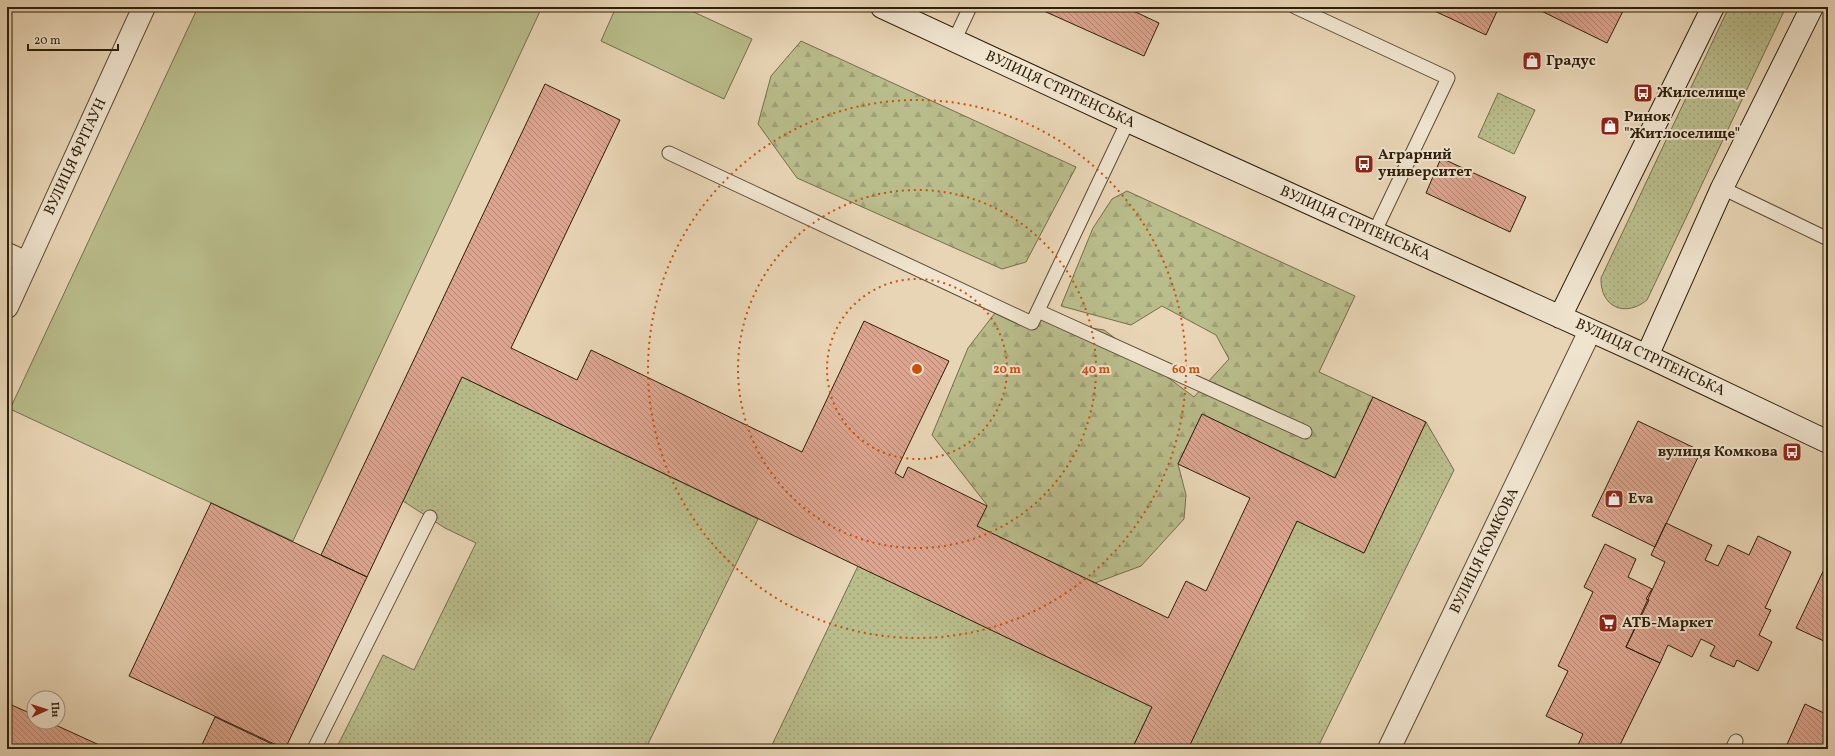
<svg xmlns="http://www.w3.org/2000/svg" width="1835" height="756" font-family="Vollkorn,serif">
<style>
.green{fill:url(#green-dots);stroke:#746e4b}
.forest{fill:url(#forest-firs);stroke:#746e4b}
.pitch{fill:#b9bc8b;stroke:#746e4b}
.building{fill:url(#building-back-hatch);stroke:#2e1f0b}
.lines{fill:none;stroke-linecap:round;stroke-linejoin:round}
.lane-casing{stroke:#5c4c36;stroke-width:15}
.street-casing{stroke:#5c4c36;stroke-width:24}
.secondary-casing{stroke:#2e1f0b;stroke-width:24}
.lane{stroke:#f0e4cf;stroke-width:13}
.street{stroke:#f0e4cf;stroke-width:22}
.secondary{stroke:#f0e4cf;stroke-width:22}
.ring{fill:none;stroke:#cc500c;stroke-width:2;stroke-dasharray:2 4}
.labels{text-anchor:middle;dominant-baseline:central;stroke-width:4;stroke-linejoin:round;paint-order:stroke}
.poi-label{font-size:15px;font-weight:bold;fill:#2e1f0b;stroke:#f0e4cf;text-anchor:start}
.street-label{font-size:15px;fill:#2e1f0b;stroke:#f0e4cf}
.centre{fill:#cc500c;stroke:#f0e4cf;stroke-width:2}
.ring-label{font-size:12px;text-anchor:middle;font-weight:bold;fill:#cc500c;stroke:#f0e4cf;stroke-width:4;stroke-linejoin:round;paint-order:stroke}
</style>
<defs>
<pattern id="green-dots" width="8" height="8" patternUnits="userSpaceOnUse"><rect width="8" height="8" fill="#b9bc8b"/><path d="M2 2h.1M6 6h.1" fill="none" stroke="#9fa177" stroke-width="1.8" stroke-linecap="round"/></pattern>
<pattern id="forest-firs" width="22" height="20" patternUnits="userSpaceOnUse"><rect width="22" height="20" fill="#b9bc8b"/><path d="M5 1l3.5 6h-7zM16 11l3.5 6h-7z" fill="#9fa177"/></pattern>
<pattern id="building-back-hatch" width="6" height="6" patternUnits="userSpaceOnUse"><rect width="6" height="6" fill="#dca58f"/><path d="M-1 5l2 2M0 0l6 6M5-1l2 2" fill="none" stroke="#b38673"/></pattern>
</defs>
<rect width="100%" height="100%" fill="#e8d5b5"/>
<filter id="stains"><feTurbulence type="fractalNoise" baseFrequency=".005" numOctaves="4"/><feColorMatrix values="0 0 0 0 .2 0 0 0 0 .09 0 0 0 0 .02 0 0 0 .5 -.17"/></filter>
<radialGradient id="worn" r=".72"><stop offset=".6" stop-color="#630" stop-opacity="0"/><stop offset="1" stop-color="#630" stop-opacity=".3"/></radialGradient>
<path class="green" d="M1729,7H1786L1647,300C1625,318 1600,307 1601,278Z
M1498,93L1535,110L1514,154L1478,137Z
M462,377L758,519L647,746L652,749H336L383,655L414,670L476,543L445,528L403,501Z
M1426,422L1454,470L1317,749H1188L1297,521L1364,553Z
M858,566L1152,707L1132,749H770Z"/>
<path class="forest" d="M801,41L1076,167L1026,262L1002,269L797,178L758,124L771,76Z
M1127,191L1355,296L1319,372L1373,397L1335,478L1202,414L1178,464L1186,495L1184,519L1141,566L1095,583L977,526L987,505L932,435L968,348L995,313L1104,330L1194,397L1229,359L1216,335L1162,306L1131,325L1061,306L1093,228L1112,199Z"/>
<path class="pitch" d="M198,7H542L293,541L10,409Z
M616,7H683L752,39L724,99L601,41Z"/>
<path class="building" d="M1035,7H1125L1159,23L1144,56Z
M1426,7H1499L1486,35Z
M1533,7H1625L1607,43Z
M545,84L620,120L511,348L577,380L591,350L802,452L864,321L949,361L895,473L903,478L908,467L987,506L977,526L1168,618L1186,581L1206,591L1250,498L1178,464L1202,414L1335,478L1373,397L1426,422L1364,553L1297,521L1188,749H1132L1152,707L462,377L367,577L321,555Z
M1441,158L1526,197L1510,232L1426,193Z
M1638,421L1701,451L1655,547L1592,516Z
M211,503L367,577L285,749L129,676Z
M1666,523L1712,545L1705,560L1718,566L1728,545L1749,555L1758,536L1791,552L1765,608L1771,610L1759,635L1772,642L1758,671L1737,660L1734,667L1710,656L1715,646L1701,639L1692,657L1668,645L1660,663L1626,647L1665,562L1651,555Z
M1605,544L1636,559L1628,577L1652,589L1646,599L1649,600L1626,647L1660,663L1618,749H1586L1578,745L1583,734L1546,716L1568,671L1558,666L1593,592L1584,587Z
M1828,561V643L1796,628Z
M7,703L34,715V722H49L108,749H7Z
M1805,704L1828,715V749H1785Z
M215,717L274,745L272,749H200Z"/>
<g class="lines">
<defs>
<path id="lane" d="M1295,7L1448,78L1374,233
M954,41L970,7
M669,153L1032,323L1128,121
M1722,188L1828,239
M1038,311L1305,432
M314,749L430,517
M1732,749L1736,741"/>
<path id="street" d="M7,254L27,263
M7,307L144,7
M1389,749L1590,331"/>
<path id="secondary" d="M882,7L1128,121L1647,356L1828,442
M1560,317L1713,7
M1647,356L1722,188L1812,7"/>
</defs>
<use href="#lane" class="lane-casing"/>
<use href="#street" class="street-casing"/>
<use href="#secondary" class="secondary-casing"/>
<use href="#lane" class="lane"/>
<use href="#street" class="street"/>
<use href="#secondary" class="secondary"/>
</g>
<g class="ring">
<circle cx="917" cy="369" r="90"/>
<circle cx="917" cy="369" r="179"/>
<circle cx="917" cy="369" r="269"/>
</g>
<defs>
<symbol id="shop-square" viewBox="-11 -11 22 22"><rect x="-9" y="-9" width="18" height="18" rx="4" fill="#8f2418" stroke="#f0e4cf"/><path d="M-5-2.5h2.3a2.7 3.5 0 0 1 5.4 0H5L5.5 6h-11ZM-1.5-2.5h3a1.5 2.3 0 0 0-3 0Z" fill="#fff"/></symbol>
<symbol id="bus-square" viewBox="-11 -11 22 22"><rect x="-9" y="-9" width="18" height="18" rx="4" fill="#8f2418" stroke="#f0e4cf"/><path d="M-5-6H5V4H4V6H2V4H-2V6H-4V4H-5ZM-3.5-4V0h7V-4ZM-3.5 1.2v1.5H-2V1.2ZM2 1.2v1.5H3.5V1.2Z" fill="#fff"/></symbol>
<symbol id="supermarket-square" viewBox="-11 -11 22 22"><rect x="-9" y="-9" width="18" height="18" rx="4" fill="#8f2418" stroke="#f0e4cf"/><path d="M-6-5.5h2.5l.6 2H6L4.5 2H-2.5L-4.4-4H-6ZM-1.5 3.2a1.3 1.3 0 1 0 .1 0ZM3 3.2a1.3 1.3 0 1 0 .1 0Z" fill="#fff"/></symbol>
</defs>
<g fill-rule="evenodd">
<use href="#shop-square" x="1521" y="50" width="22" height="22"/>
<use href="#bus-square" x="1632" y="82" width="22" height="22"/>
<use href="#shop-square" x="1599" y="115" width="22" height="22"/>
<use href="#bus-square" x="1353" y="153" width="22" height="22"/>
<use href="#bus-square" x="1781" y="441" width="22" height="22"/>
<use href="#shop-square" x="1603" y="488" width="22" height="22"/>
<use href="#supermarket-square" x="1597" y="612" width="22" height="22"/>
</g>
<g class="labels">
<g class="poi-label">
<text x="1546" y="61">Градус</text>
<text x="1657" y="93">Жилселище</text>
<text x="1624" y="117">Ринок<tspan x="1624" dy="17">"Житлоселище"</tspan></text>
<text x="1378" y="155">Аграрний<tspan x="1378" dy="17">университет</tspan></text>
<text x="1778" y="452" text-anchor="end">вулиця Комкова</text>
<text x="1628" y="499">Eva</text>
<text x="1622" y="623">АТБ-Маркет</text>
</g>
<g class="street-label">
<text transform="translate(1060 90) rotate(25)">ВУЛИЦЯ СТРІТЕНСЬКА</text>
<text transform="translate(76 157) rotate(-65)">ВУЛИЦЯ ФРІТАУН</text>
<text transform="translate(1355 224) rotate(24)">ВУЛИЦЯ СТРІТЕНСЬКА</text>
<text transform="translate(1650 358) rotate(25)">ВУЛИЦЯ СТРІТЕНСЬКА</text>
<text transform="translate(1485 551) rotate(-64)">ВУЛИЦЯ КОМКОВА</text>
</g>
</g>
<circle cx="917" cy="369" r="6" class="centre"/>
<g class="ring-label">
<text x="1007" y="373">20 m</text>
<text x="1096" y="373">40 m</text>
<text x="1186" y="373">60 m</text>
</g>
<rect width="1835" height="756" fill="none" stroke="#e8d5b5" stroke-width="24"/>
<rect x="8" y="8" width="1819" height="740" fill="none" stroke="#2e1f0b" stroke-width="2"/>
<rect x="12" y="12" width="1811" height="732" fill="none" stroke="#2e1f0b"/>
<g transform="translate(46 710) rotate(87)"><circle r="19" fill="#f0e4cf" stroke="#a29581"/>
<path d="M0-3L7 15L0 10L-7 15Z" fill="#8f2418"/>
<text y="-6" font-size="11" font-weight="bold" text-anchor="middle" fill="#2e1f0b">Пн</text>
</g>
<path d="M28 44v6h90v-6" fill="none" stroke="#2e1f0b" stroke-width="2"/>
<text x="34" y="44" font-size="12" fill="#2e1f0b" stroke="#f0e4cf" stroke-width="3" paint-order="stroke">20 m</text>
<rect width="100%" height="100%" filter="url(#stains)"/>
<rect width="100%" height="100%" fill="url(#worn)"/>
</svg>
